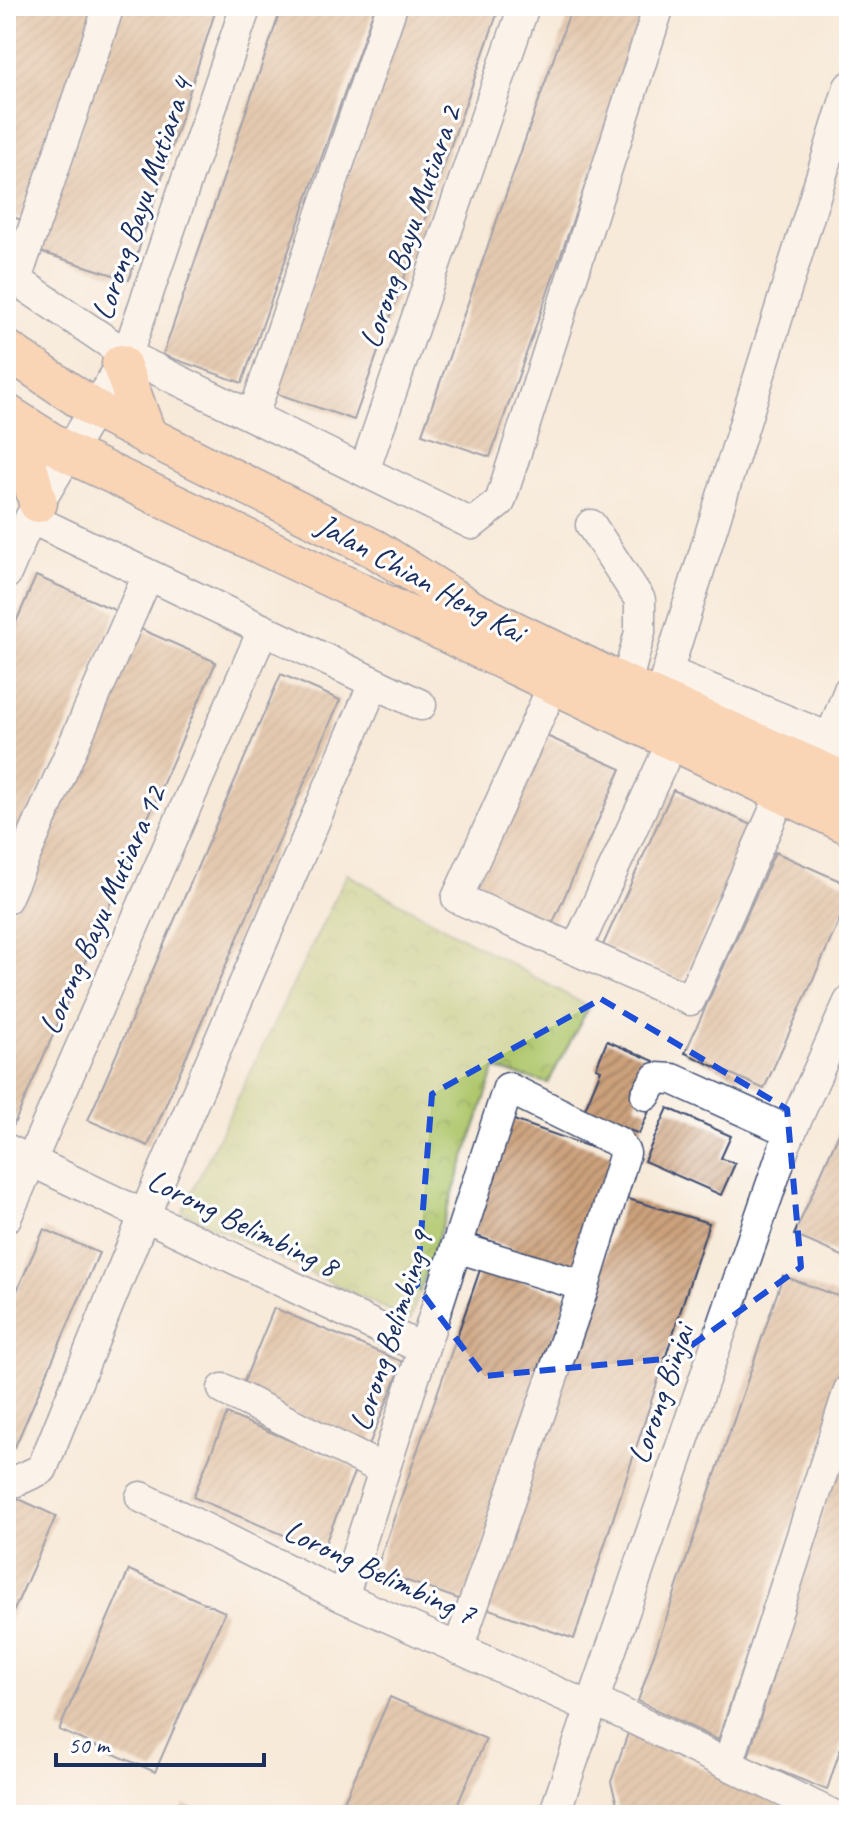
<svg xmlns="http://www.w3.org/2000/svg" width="855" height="1821" font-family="Caveat,sans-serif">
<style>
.park{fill:url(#park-crowns);stroke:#657a64;stroke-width:2}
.building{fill:url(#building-hatch)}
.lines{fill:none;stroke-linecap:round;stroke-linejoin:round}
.minor-casing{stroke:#3c4b70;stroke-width:33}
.major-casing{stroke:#3c4b70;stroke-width:41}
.minor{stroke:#fff;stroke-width:30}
.major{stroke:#fabb8b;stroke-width:38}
.marked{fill:none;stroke:#1d4ed8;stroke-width:6;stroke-dasharray:16 10;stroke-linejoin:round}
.labels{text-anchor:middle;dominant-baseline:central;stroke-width:6;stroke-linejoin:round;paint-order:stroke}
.street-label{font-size:32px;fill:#1b2f5e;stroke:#fff}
</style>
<defs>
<pattern id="park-crowns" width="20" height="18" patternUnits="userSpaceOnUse" patternTransform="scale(2)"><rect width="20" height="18" fill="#afc66b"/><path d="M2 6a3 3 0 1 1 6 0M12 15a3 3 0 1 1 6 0" fill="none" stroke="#96aa5f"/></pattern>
<pattern id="building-hatch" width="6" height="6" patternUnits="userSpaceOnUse" patternTransform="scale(2)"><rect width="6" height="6" fill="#cca17b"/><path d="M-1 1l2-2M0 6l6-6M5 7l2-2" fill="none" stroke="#a58468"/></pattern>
</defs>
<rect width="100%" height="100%" fill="#fff"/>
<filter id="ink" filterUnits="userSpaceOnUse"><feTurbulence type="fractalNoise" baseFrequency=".0125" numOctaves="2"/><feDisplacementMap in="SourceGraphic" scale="16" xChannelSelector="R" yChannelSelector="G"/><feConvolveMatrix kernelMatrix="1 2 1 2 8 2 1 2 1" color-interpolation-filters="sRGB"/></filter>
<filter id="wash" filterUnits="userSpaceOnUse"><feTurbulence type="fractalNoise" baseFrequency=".006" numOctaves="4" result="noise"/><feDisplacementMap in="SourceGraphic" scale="32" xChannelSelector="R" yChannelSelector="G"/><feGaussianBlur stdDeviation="1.8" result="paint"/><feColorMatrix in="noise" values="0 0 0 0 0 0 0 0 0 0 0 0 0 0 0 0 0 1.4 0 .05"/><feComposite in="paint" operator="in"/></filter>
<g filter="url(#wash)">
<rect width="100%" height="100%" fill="#f7ead9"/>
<path class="park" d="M347,874L589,1007L548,1083L495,1069L410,1320L182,1212Z"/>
<g id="blocks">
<path class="building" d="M6,6H94L25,221L6,215Z
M121,6H217L129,280L41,252Z
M282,6H375L242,383L163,355Z
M407,6H500L354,420L275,393Z
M572,6H648L490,457L422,434Z
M36,576L117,611L6,865V645Z
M136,627L216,662L11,1131L6,1129V923Z
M281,674L340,700L148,1146L88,1120Z
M542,734L621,769L552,925L473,889Z
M673,790L752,825L683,981L603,945Z
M775,852L849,885V899L764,1089L685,1053Z
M607,1041L654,1061L635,1105L649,1111L639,1134L584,1111L601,1070L596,1068Z
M668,1108L731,1136L721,1158L735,1164L721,1195L644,1161Z
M849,1110V1259L794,1235Z
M511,1119L613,1155L573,1270L471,1234Z
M625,1198L709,1223L574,1639L486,1608Z
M44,1229L99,1253L15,1447L6,1443V1316Z
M481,1267L569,1297L464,1601L376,1570Z
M783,1276L849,1300V1356L718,1740L638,1701Z
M274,1308L403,1362L369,1445L240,1391Z
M227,1414L356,1468L322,1551L193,1497Z
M841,1453L849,1456V1722L827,1790L748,1758Z
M6,1493L56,1516L6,1628Z
M129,1570L225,1612L155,1772L59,1730Z
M390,1697L486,1739L453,1815H338Z
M628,1733L802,1815H620L611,1782Z
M184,1804L211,1815H179Z"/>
</g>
</g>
<g filter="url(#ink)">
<use href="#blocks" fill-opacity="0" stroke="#3c4b70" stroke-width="2"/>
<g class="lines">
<defs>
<path id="minor" d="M6,273L127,355L472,524L500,502L659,6
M16,280L109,6
M253,416L392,6
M364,471L524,6
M30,518L421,705
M591,525L640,600V632L626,685
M6,574L30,518L127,355L246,6
M668,672L849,746
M553,686L457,898L690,1000L782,793
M659,699L849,87
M824,755L849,690
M6,899L148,575
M576,950L672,742
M646,1095L656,1078L673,1079L791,1132
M6,1149L423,1349
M6,1218L263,630
M456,1247L584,1286
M223,1389L384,1470
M6,1478L14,1482L42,1469L144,1216L374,683
M141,1497L343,1597L592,1708
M343,1597L508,1088L618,1142L625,1153L584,1286L458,1649
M594,1700L833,1815
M728,1764L849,1390
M554,1815L785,1145L849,1002"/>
<path id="major" d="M6,349L96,410L375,549L472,610L626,685L849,783
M121,364L148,437
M6,413L70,454L849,825
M15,419L38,503"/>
</defs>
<use href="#minor" class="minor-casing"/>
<use href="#major" class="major-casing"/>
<use href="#minor" class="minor"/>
<use href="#major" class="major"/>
</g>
</g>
<path d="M0 0H855V1821H0ZM601,999L787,1109L801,1267L674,1358L484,1376L417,1286L432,1094Z" fill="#f7ead9" fill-opacity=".55" fill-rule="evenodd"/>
<path class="marked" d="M601,999L787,1109L801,1267L674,1358L484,1376L417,1286L432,1094Z"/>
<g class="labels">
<g class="street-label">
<text transform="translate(142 199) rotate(-71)">Lorong Bayu Mutiara 4</text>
<text transform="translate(410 227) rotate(-71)">Lorong Bayu Mutiara 2</text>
<text transform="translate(421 578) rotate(29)">Jalan Chian Heng Kai</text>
<text transform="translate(102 910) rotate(-66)">Lorong Bayu Mutiara 12</text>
<text transform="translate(243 1223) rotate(26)">Lorong Belimbing 8</text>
<text transform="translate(391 1331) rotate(-72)">Lorong Belimbing 9</text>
<text transform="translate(661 1394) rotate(-71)">Lorong Binjai</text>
<text transform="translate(380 1572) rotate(25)">Lorong Belimbing 7</text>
</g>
</g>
<rect width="855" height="1821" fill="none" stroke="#fff" stroke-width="32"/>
<path d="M56 1753v12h208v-12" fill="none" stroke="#1b2f5e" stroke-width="4"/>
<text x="68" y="1753" font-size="24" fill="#1b2f5e" stroke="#ffffff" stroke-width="6" paint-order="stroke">50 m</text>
</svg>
